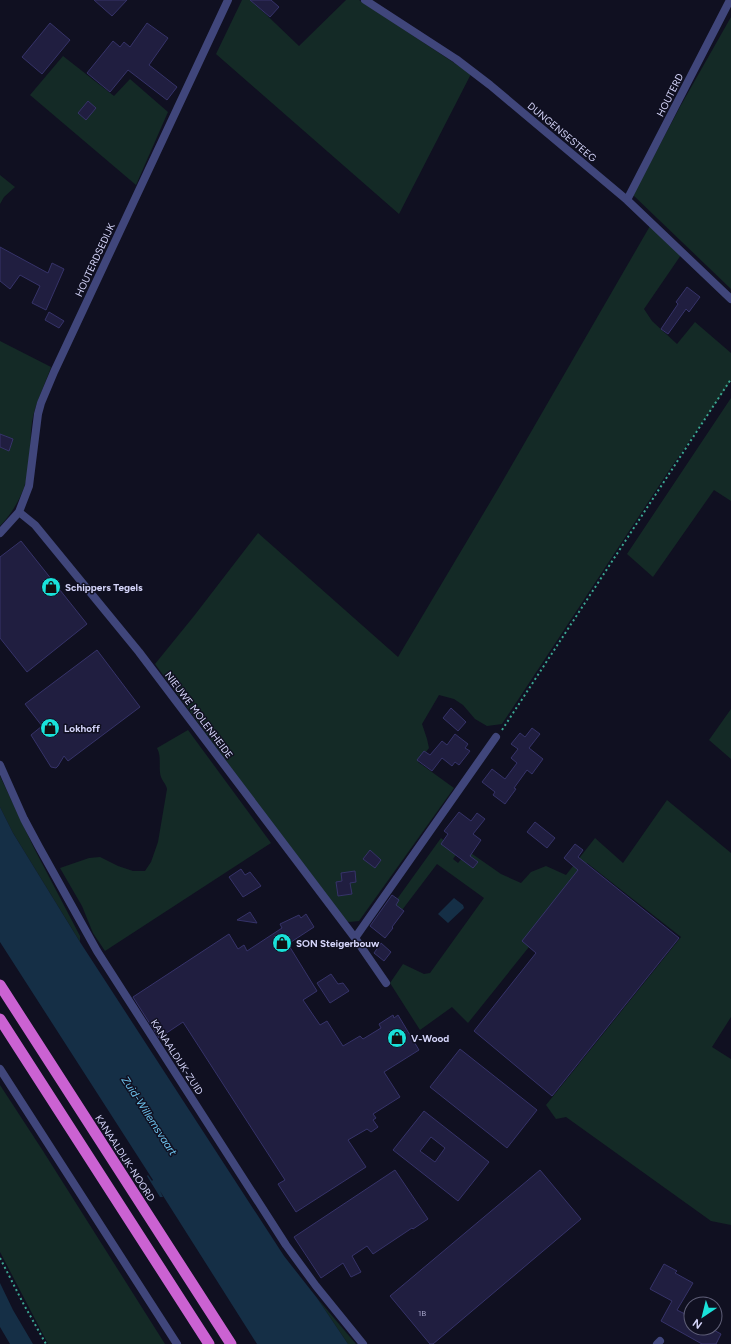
<svg xmlns="http://www.w3.org/2000/svg" width="731" height="1344" font-family="Figtree,sans-serif">
<style>
.green{fill:#142a26}
.water{fill:#152f46}
.building{fill:#201e40;stroke:#363369;fill-rule:evenodd}
.lines{fill:none;stroke-linecap:round;stroke-linejoin:round}
.path{stroke:#3ba792;stroke-width:2;stroke-dasharray:2 3;stroke-linecap:butt}
.minor{stroke:#40467b;stroke-width:8}
.trunk{stroke:#cb62d2;stroke-width:11}
.labels{text-anchor:middle;dominant-baseline:central;stroke-width:3;stroke-linejoin:round;paint-order:stroke}
.number-label{font-size:8px;fill:#a8a7cc}
.street-label{font-size:10px;fill:#d5d5fa;stroke:#101021}
.poi-label{font-size:10px;font-weight:bold;fill:#d5d5fa;stroke:#101021;text-anchor:start}
.water-label{font-size:11px;font-style:italic;fill:#6ec5ef;stroke:#101021}
</style>
<rect width="100%" height="100%" fill="#101021"/>
<path class="green" d="M242,0H251L299,46L346,0H359L471,74L399,214L216,54Z
M731,17V289L633,195L681,105Z
M63,56L114,96L130,79L168,112L136,185L30,95Z
M0,175L15,187L4,197L0,204Z
M650,226L681,255L644,309L652,321L677,344L695,322L731,353V381L668,472L502,724L487,726L475,719L463,705L454,699L439,695L422,724L427,739L429,748L418,762L454,788L359,921L349,922L342,919L155,664L194,616L258,533L398,657L498,489Z
M0,341L51,367C45,385 35,403 32,422C30,435 31,449 30,462C27,487 17,508 0,526Z
M731,398V501L714,490L653,577L627,554Z
M731,709V759L709,740Z
M188,730L271,843L105,951L93,933L82,906L60,868L89,858L100,857L118,866L133,871H145L151,862L158,842L167,789C166,784 163,782 161,777C158,768 162,757 157,748Z
M0,776L34,848L80,936V942L13,833L0,807Z
M667,800L731,853V1017L712,1047L731,1059V1225L711,1221L566,1117L556,1119L546,1105L681,937L587,863L549,922L468,1023L452,1007L420,1030L390,983L403,964L424,974L430,973L484,898L437,864L396,918L387,913L441,838L458,852L453,859L458,863L468,851L501,874L521,883L531,872L546,866L566,875L595,838L623,863Z
M0,1085L43,1151L165,1344H48L0,1252Z
M317,1298L356,1344H348Z"/>
<path class="water" d="M0,807L13,833L80,942L284,1256L317,1298L348,1344H257L160,1191L163,1197H160L147,1176L148,1175L152,1181L153,1180L0,942Z
M454,898L463,905L464,908L448,923L438,914Z
M0,1283L13,1310L33,1344H10L0,1327Z"/>
<path class="building" d="M94,0H127L112,16Z
M250,0H271L279,7L270,17Z
M50,23L70,40L42,74L22,57Z
M147,23L168,38L149,65L177,87L167,100L128,70L110,92L87,73L113,41L120,47L124,42L130,47Z
M88,101L96,108L86,120L78,113Z
M0,247L46,272L48,273L52,263L64,269L46,310L32,303L40,286L20,275L10,289L0,281Z
M687,287L700,297L689,312L686,309L668,334L661,329L678,304L676,302Z
M49,312L64,321L59,328L45,320Z
M0,434L13,439L9,451L0,447Z
M21,541L87,624L27,672L0,638V557Z
M97,650L140,707L68,761L64,756L58,766L56,768L51,767L31,735L42,726L25,704Z
M451,708L466,722L458,731L443,718Z
M532,728L540,734L529,748L543,759L532,774L527,770L514,788L516,789L505,804L493,795L495,792L482,782L492,769L505,779L517,763L511,758L518,749L511,744L520,733L525,737Z
M455,734L468,744L465,748L470,751L459,765L455,762L452,766L442,758L432,771L417,760L424,751L430,755L442,741L447,745Z
M459,812L471,821L477,813L485,819L473,834L481,840L470,856L478,862L473,868L441,844L448,834L444,831Z
M535,822L555,838L547,848L527,832Z
M575,844L583,850L578,857L679,938L552,1096L474,1031L536,953L522,941L578,870L564,858Z
M370,850L381,860L375,868L363,859Z
M241,869L245,875L250,872L261,886L243,897L229,877Z
M355,871L356,882L350,883L352,894L338,896L336,882L342,881L341,873Z
M392,895L399,900L396,905L404,911L392,927L393,928L385,938L370,926Z
M250,912L257,923L237,920Z
M306,914L314,927L288,944L317,991L303,1000L320,1025L327,1021L343,1046L360,1036L363,1039L381,1028L379,1024L393,1015L394,1018L398,1015L419,1050L384,1072L400,1097L373,1114L376,1118L373,1120L378,1127L371,1132L367,1129L348,1140L366,1167L296,1212L278,1184L285,1180L183,1022L159,1038L133,997L229,934L238,949L244,945L247,951L282,928L280,924L299,915L301,918Z
M381,943L391,952L384,961L374,953Z
M331,974L338,984L343,983L349,991L330,1003L317,983Z
M460,1049L537,1110L507,1148L430,1087Z
M424,1111L489,1162L458,1201L393,1150ZM431,1137L445,1148L435,1162L420,1151Z
M395,1170L428,1219L413,1229L412,1228L373,1254L367,1246L352,1256L361,1272L351,1277L343,1263L321,1278L294,1237Z
M540,1170L581,1219L433,1344H430L390,1296Z
M664,1264L677,1271L675,1273L693,1283L677,1310L691,1317V1328H710L721,1334L716,1344H702L661,1321L672,1301L650,1289Z"/>
<g class="lines">
<path class="path" d="M502,730L731,379
M0,1258L23,1303L46,1344"/>
<path class="minor" d="M365,0L456,59L490,85L627,200L731,299
M627,200L730,0
M19,512L35,525L139,652L355,938L496,737
M0,533L19,512L29,486L38,414L41,403L54,372L228,0
M0,765L24,819L39,847L97,951L286,1245L316,1286L363,1344
M355,938L386,983
M0,1069L177,1344
M657,1344L660,1341"/>
<path class="trunk" d="M0,985L231,1344
M0,1019L209,1344"/>
</g>
<defs>
<symbol id="shop-disc" viewBox="-11 -11 22 22"><circle r="9.5" fill="#19e2da" stroke="#101021"/><path d="M-5-2.5h2.3a2.7 3.5 0 0 1 5.4 0H5L5.5 6h-11ZM-1.5-2.5h3a1.5 2.3 0 0 0-3 0Z" fill="#111"/></symbol>
</defs>
<g fill-rule="evenodd">
<use href="#shop-disc" x="40" y="576" width="22" height="22"/>
<use href="#shop-disc" x="39" y="717" width="22" height="22"/>
<use href="#shop-disc" x="271" y="932" width="22" height="22"/>
<use href="#shop-disc" x="386" y="1027" width="22" height="22"/>
</g>
<g class="labels">
<g class="number-label">
<text x="422" y="1313">1B</text>
</g>
<g class="street-label">
<text transform="translate(670 95) rotate(-63)">HOUTERD</text>
<text transform="translate(562 132) rotate(40)">DUNGENSESTEEG</text>
<text transform="translate(95 260) rotate(-65)">HOUTERDSEDIJK</text>
<text transform="translate(199 715) rotate(53)">NIEUWE MOLENHEIDE</text>
<text transform="translate(177 1057) rotate(57)">KANAALDIJK-ZUID</text>
<text transform="translate(125 1158) rotate(57)">KANAALDIJK-NOORD</text>
</g>
<g class="poi-label">
<text x="65" y="587">Schippers Tegels</text>
<text x="64" y="728">Lokhoff</text>
<text x="296" y="943">SON Steigerbouw</text>
<text x="411" y="1038">V-Wood</text>
</g>
<g class="water-label">
<text transform="translate(149 1116) rotate(57)">Zuid-Willemsvaart</text>
</g>
</g>
<g transform="translate(703 1316) rotate(215)"><circle r="19" fill="#101021" stroke="#5f5f78"/>
<path d="M0-3L7 15L0 10L-7 15Z" fill="#19e2da"/>
<text y="-6" font-size="11" font-weight="bold" text-anchor="middle" fill="#d5d5fa">N</text>
</g>
</svg>
